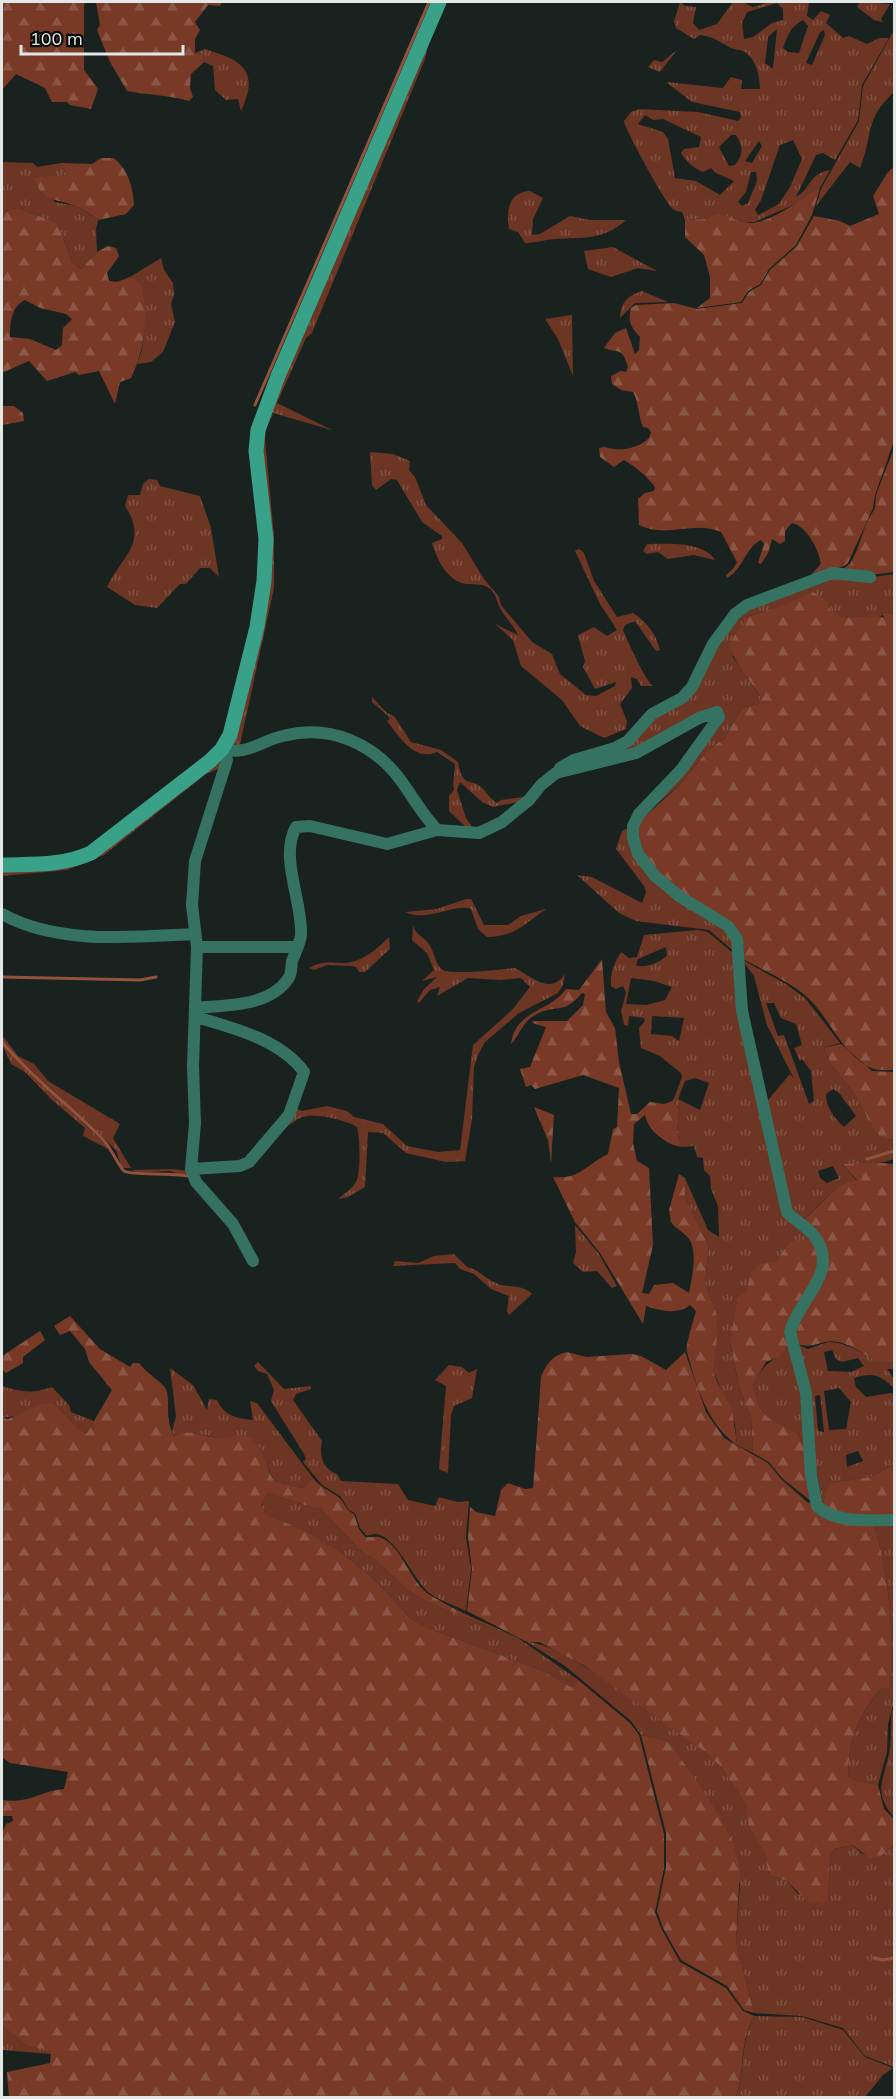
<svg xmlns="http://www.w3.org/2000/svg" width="896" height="2099" font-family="Mulish,sans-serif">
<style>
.grass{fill:url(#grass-tufts);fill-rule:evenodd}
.forest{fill:url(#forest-firs);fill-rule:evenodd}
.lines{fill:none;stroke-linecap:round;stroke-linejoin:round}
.stream{stroke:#92523e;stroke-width:3}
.street{stroke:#367262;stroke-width:12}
.secondary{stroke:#38a188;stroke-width:15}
</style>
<defs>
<pattern id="grass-tufts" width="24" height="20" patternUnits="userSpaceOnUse" patternTransform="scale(1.5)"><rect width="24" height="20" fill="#6d3524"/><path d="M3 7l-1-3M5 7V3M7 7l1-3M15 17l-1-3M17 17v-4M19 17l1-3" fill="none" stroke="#825244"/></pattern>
<pattern id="forest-firs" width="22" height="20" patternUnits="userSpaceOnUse" patternTransform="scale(1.5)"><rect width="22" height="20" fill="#783a27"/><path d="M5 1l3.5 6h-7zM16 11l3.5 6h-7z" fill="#8b5646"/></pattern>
</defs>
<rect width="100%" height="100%" fill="#19221f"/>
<path class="grass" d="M680,2L685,6L696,7L693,23L699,30L717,24L733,2H742L753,7L769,2H809L807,16L813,20L821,11L830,15L826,23L843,38L849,36L867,44L879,38H889L862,85L858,120L835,160L823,153L816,155L796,197C812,188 808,174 830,170L820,188L798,203L754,222L745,223L717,213L705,219L685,220L682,212C678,211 676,211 673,209C665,203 625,129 624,121L631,112L640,109L698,112L738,121L741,118L740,112L692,102L666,82L723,88L731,77L742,80L741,89H760C760,77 756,57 743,51C739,49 734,50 729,47C718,41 714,37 700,35L694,39L676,28L674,21ZM777,3L783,9V20L772,23L753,37L744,39L742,23L747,12ZM803,20L808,26L799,53L788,52L783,48C788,35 790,27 803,20ZM777,29L773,68H772L765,63L768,37ZM824,30L825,35L812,65L806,63L820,32ZM645,115L653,120L663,119L701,137L699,147L684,149L681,153C687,162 692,167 703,172L711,168L716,173L734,181L720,195L696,181L675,178L668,139L663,132L638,124ZM731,135H736C743,146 744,154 735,165L729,166L719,147ZM793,140L802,159L790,187L779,204L758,215L755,210L761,200L780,145ZM759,141L762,146L752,163L745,161ZM751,172H756L757,181L748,203L742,206L738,202L746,192Z
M860,2L890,4L881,19L883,22L874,20L857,7Z
M893,32L894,92C863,121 874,134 860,168L850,162L816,206L821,189L859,121L863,86Z
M428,45L425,59L312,333L306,338L277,403L332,430L266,411Z
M205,49C240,60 261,69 241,111L238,99L226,100L215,90L213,66L204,62L203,54L195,53Z
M677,50L660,72L648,67L654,60L662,62Z
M2,162L33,163L37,167L61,163L67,175L52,177L54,202L77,206L98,220L96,229L97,252L81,269L72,263L58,223L17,208L2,213Z
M530,191L543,198L533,219L532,235L540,234L570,216L590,220H626C602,241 584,237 554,239C544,240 535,243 525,243L518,232L509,229C506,210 509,192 530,191Z
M613,247L657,271L638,268L611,277L588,269L584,251Z
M161,258L164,270L173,283L174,295L171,304L175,322L163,352L151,362L137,364C148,339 144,311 141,285L130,277Z
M642,291L668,302L635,303L620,318C621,302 627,296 642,291Z
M572,315L573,376L558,339L545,319Z
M265,413L273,414L266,428L265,439L274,537V588L239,749L232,748L259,627L258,451Z
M370,452L393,454L410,461L409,470L415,477L426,505L462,543L484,579L499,597L501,605L532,642L552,654L560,674L586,695L596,696L615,686L616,682L595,689L583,667L585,661L578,635L594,627L607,636L617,630L600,604L575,551L579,549L584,553L594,581L617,617L633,613C647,622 656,634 660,650L656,651L635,621L625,625L623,630C628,642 645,680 653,686H641L637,679L631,677L632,688L620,704L627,721L626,729L604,738L580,726L562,700L521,666L513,640L495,624L518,635C513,625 505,617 500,608C496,601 497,594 489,588C482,583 475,585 467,584C447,582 437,559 432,543L442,539V536L422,522L397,480L391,479L376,490L372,485Z
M149,479L157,480L160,486L200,496L211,528L219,577L210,568H200L186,584H180L157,608L135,605L107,587C122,556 149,543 125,506L128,495H140L143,484Z
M647,544C667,544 703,541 715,560L694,555L668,559L658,552L647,554L643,551Z
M832,574L860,579L894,574V614L881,612L882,616C871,619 838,620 830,612C827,609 826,604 825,599L812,591L783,606L747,617L733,657L761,698L758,704L742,708L725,738L709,749L680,785L653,807L651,801L718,711L636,752L585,758L642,727L683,700L736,616Z
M372,697L387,713L394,716L411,742L441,750L458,762C463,790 470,776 483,789C488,794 490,799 497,803L501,800L524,797L528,800L493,807L482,802L460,782L457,790L466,818L473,828L468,829L449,811V796L454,790C452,782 455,772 455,764L437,752C414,762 400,737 387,721L390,719L388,716L372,702Z
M218,762H223V767L206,774L104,855L67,870L2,876V870L62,867Z
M632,826L728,926L739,956L709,930L636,921L619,913L577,875L592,877L642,903L646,892L644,886L616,849L622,831Z
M466,899H471L484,925H508L521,916L546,909C524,924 517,936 487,937L478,929L471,909C453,903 428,923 405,912L437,909Z
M413,926C417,936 423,936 428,943C434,950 435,963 441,969C449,976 503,969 515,968C531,976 550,996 565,974L563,985L558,993L519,1013L485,1042L478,1055L474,1067L472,1119L465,1161L446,1162L406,1153L383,1133L368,1132L365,1187L348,1197L338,1199C344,1194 352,1189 356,1182C361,1174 360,1137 357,1127C345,1120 317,1113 303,1117C294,1119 293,1126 282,1126L295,1108L302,1111L327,1106L347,1111L354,1117L383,1124L407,1146L438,1152L460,1150L473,1045L512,1010L530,987L521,978L500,980L468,978L437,996L440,987L430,990L419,1003L417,1001L424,989L437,977L422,981L434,970L427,953L412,940Z
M697,930L708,932L740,959L742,1011L786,1212L813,1236L806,1241H790L775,1262L753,1269L746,1292L736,1312L730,1343L739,1386L751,1417L753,1453L737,1445L735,1424L713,1370V1304L705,1283L709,1246L685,1197V1178L708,1230L719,1237L718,1206L711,1189L710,1176L704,1170L703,1158L697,1157L694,1146L682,1147L677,1133L679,1110L673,1101L682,1077L681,1073L660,1056L641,1048L639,1028L645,1021L644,1018L629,1016L628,1026L624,1025L621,1011L626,993L623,986L616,989L611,986C610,972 614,964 621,952L629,958L637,957L644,935ZM666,947L667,955C662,962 644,969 636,965L638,959ZM631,978L654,981L672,987L665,1000L647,1005L626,1004ZM652,1016L684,1018L679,1041L672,1036L651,1034ZM695,1078L709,1083L700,1110L678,1099L685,1081Z
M389,937L390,949L365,972H359L356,967L352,966L327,965L314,970L309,968C329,957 338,967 355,961C368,957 379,947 389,937Z
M741,959L786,984L806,999L840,1043L824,1048L832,1066L855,1094L876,1131L882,1138L894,1140V1150L866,1158L894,1151V1159L873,1165L842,1164L857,1181C827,1187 821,1209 798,1223L788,1211L764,1105L790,1074L794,1079L767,1025L754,976ZM766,1003H774L781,1018L796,1024L802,1045L794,1048L800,1061L802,1059L811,1071L814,1101L809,1104L784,1035L778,1036ZM833,1089L839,1093L856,1116L844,1127C834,1118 826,1107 826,1094ZM833,1166L839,1178L827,1183L820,1178L818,1171Z
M2,1035L18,1056L34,1064L48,1081L120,1124L113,1138L131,1168H122L116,1150L10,1050L2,1040Z
M2,1044L112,1151L83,1136L85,1128L52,1100L25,1072L11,1064Z
M172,1169L190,1171V1178L170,1171L136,1173L132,1170Z
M575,1225L599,1254L617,1286L612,1288L597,1271L583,1272L573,1263L576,1252Z
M454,1254L467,1267C482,1271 482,1277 496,1283C509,1289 521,1283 532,1294L509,1315L507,1311L509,1296L491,1289L474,1274L460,1269L455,1263L393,1266L395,1261L418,1263L434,1256Z
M828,1342C855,1342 872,1365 894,1362V1369H887L894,1379V1388C880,1375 873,1372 854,1378L856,1387L866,1397L891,1393L894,1394V1464L871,1477L836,1482L824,1511L793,1343L808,1349ZM832,1350L836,1359L842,1362L858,1358L864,1366L851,1372L828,1371L824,1352ZM839,1388L851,1402L846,1429L829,1430L824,1391ZM820,1395L824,1431V1432L818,1431L815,1396ZM858,1451L863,1461L847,1467L846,1455Z
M791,1344L798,1365L809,1452L796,1432L767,1417L759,1406L753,1384C763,1363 776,1359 791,1344Z
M258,1362L284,1389L311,1386V1389L296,1394L293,1400L322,1441C319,1455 322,1469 337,1474L341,1481L398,1484L408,1500L435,1506L439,1497L458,1502L469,1501L466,1537L471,1569L466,1611C454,1605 438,1600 428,1592C414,1580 395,1534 375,1534C372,1534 369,1536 366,1535L360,1528L355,1513L349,1510L340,1496L322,1485L303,1462L306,1459L304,1454L271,1401L274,1390L267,1374L258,1371L254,1366Z
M449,1365L462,1367L469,1373L477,1369L472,1398L454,1406L451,1415L448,1473L439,1469L446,1386L435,1380Z
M170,1368L193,1385L207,1410L209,1399L217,1400C225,1417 237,1418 253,1420L250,1401L257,1403L313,1478L302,1488L274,1481L259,1447L234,1437L221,1439L198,1434H178L174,1436L172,1431L176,1416Z
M2,1386C21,1392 32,1394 52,1387L69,1405L71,1412L94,1421L87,1433L75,1430L59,1409L2,1418Z
M268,1493L317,1509L320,1508L366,1556L372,1557L408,1590L427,1602L518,1638L577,1679L578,1685L571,1687L541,1670L430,1629L410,1618L376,1581L341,1552L308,1532L266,1514L261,1505Z
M894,1521V1702L888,1724L887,1752L878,1785L856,1781L848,1776C849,1737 858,1717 882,1687H890C895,1640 889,1571 874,1526Z
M527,1642C562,1641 673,1727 705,1752L721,1767L746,1805L750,1825L764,1852L769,1875L787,1881L798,1894L828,1899L830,1858L834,1849L853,1845L862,1854L881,1856L894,1845V2067L865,2056L843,2028L802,2016L754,2013L736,1942L740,1884L717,1811L665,1740L641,1735L631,1721L565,1666Z
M892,1710L894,1712V1817C873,1793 883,1781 889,1754C892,1740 890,1725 892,1710Z
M754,2016L802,2017L843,2030L865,2057L893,2068L883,2075L865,2097L736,2098C746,2068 739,2046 754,2016Z
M2,2026L27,2046L51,2049V2054L2,2050Z"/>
<path class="forest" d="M2,2H87L84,4V70L98,89L91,109L70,105L67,102H52L45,88L16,74L2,90Z
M96,2H222L220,6L208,5L195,22L200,30L195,39V53L203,54L204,62L191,74L190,88L193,97L189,101C169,95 147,95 127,91L110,62L97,30L100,25Z
M101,158H114C128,170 133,186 134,205L126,214L98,220C90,214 82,208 73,205C50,197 46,203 33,178L67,175L61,163L92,164Z
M894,167V441L875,495L873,508L848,563L844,566L809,577L821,564C819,550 807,526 792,523L785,531V541L780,544L772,539L768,553L761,564L758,563L764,544L761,540C745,548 744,568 727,578L726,575L733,569L737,562L721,532C694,520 667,539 639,525L638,499L645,493L654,491L655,487C646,475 636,467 624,460L614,467L600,457L599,448L605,447C618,452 638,449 649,438L651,432L648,428L643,427C638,415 639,403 633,392L621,390L612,384L611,376L621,371L626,372L628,367C622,346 619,354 604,348L615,333L626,328L635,354L639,350L640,337C630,326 628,321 631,308L636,305L674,303L697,309L742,303L749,292L761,285L770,270L797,246L814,216L840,221L850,226L879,214L873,196L888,172Z
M820,188L812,215L796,245L769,269L760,284L748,291L741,302L697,308L710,298V277L704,255L685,237V220L705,219L717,213C728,215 738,222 748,223C770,224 801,199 820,188Z
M17,208L58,223L72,263L81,269L97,252L108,246L116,248L119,256L107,273L109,281L117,282L130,277L141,284C149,315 145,349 131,378L120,382L115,404L99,371L79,375L75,372L47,381L29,361L2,373V213ZM25,300L40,308L66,314L72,319L63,328L62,345L56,350L30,339L10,337C10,323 11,307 25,300Z
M2,406H14L23,413L24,421L2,425Z
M894,448V572L862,576L840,571L850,564L857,550L866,524L875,508L876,495Z
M812,591L825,599C834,629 864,612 885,618L880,612L894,614V1070C888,1070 878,1071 871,1068C841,1054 830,1017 806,996C787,980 763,970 741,958L738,939L679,895L639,854L634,826L680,785L709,749L725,738L742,708L758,704L761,698C754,684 726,655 732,641C735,631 744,627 747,617L782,606Z
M602,959L606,1012L615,1028L619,1062L631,1114H637L650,1102L664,1104L673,1101L679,1110L677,1133L682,1147C667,1145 648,1131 645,1115L634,1124L633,1143L637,1161L649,1168L653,1245L642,1293L649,1294L654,1285L673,1283L689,1293C692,1278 698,1252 689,1239C684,1232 676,1229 671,1222L669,1210L679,1174L685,1178V1197L709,1246L705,1283L716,1312L717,1338L713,1370L717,1382L732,1409L737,1445C707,1424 696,1385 687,1352C685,1345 694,1319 696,1311L690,1305C678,1315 660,1311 646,1306L643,1324L600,1253L575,1222L553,1177C580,1180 587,1164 608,1154L613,1129L617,1127L619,1088L583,1075L535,1089L531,1085L526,1087L520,1069L530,1067L546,1027L532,1023L533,1021H567L583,1005L585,994L582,993C563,1016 556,1003 535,1015C522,1022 520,1035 511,1044C515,1010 550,1012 566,989L579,990Z
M841,1044L872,1071L894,1072V1140L882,1138L875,1131L855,1094L832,1066L824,1048Z
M534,1107L554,1115L551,1163L548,1140Z
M883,1163L894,1164V1362C873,1366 859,1346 838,1342C820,1338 816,1351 793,1343L799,1313L823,1250L798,1223C822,1209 827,1187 857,1180L842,1164Z
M813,1236L824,1266L791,1344L778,1357L766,1362L753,1384L759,1406L767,1417L796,1432L809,1452L816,1505L782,1478L769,1462L753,1453L751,1417L739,1386L730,1342L738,1297L746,1292C753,1266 749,1266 775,1262L790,1241H805Z
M70,1316L100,1349L130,1367L133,1363H139C146,1373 162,1382 166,1389C171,1402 164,1417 174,1436C189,1427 209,1440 225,1438C235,1437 242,1432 252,1439C264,1449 266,1468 274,1481L302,1488L313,1478C320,1487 328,1490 337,1496C344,1501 345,1510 354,1514L359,1529L365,1537C370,1538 374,1536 379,1537C401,1543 410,1583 430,1595C457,1612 489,1624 518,1638L427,1602L408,1590L372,1557L366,1556L320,1508L317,1509L268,1493L261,1505L266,1514L308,1532L341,1552L376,1581L410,1618L430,1629L541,1670L571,1687L577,1685V1679L630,1723L639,1735L664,1834V1868L655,1912L661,1928L680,1962L726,1988L743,2011L754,2016C738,2046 746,2068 736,2097H9L7,2072L50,2063L51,2050L27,2046L2,2026V1833L6,1824L13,1821L12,1816H2V1800C30,1804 40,1791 64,1789L68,1772L10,1763L2,1757V1418L8,1419C19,1415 31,1407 43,1404C61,1400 68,1429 87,1433L112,1390L89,1362L85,1349L70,1331L60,1335L54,1326Z
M40,1331L45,1340L23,1357V1363L6,1373L2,1370V1356Z
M567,1352L586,1357L632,1354L641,1356L666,1370L685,1352L706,1412L724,1438L768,1463L781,1479L807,1502L874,1526C889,1571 895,1640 890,1687L881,1688C858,1717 849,1737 848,1776L856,1781L878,1785L884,1809L894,1819V1845L881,1856L869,1858L853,1845L834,1849L830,1858L828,1899L824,1904L807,1901L787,1881L769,1875L764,1852L749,1825L746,1805L721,1767L705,1752L585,1666L539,1642H527L467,1611L472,1569L468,1537L470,1507L476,1512L495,1516L501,1490L508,1483L525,1489L533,1488L541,1377C546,1364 553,1355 567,1352Z
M894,1464V1519L824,1511L825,1493L830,1485L836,1482L871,1477Z
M641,1735L665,1740L674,1749L717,1811L733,1843L740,1869L736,1942L754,2013L744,2010L727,1986L681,1960L663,1928L657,1911L666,1867V1833Z"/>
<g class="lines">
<path class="stream" d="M255,405L429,2
M2,977L140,980L156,977
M2,1042C32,1078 72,1107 104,1141C111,1148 120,1168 124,1171C132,1176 171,1172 187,1176
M867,1159L894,1151
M874,1958L883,1960L894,1958"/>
<path class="street" d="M222,749L227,760L195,861L192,905L197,947L193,1066L195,1123L191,1169L196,1182L233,1224L253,1261
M222,749C247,756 260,741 283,736C330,724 374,743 402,782C414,799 423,815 437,830
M560,768L574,760L615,748L628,741L652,714L682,698L692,687L713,644L735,614L747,605L832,573L870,577
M2,914C58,945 132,937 194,934
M197,947H297
M196,1008C226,1005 269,1007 288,979C292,974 291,967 292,961C295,953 300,944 301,935C303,903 279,857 296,827L310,826L387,844L437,830L479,833L502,822L529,800L541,785L556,773L636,753L699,718L717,712L719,717L681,770L639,814L633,826V838L638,854L655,876L679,896L728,926L737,939L742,1011L787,1212C795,1221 809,1228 815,1237C840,1272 799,1299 790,1332L806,1393L811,1475L817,1506C837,1524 869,1520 894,1520
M191,1169L240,1166L249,1162L289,1115L304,1072C280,1039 232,1028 196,1017"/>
<path class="secondary" d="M2,865C33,864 62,866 91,853L210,761L222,749L230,735L257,627L264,581L266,539L256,451L258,430L278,376L439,2"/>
</g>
<rect width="896" height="2099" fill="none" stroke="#e2e8e6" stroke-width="6"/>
<path d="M21 45v9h162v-9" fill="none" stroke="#e2e8e6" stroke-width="3"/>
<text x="30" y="45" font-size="18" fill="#e2e8e6" stroke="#070b09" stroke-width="4.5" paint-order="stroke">100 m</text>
</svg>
